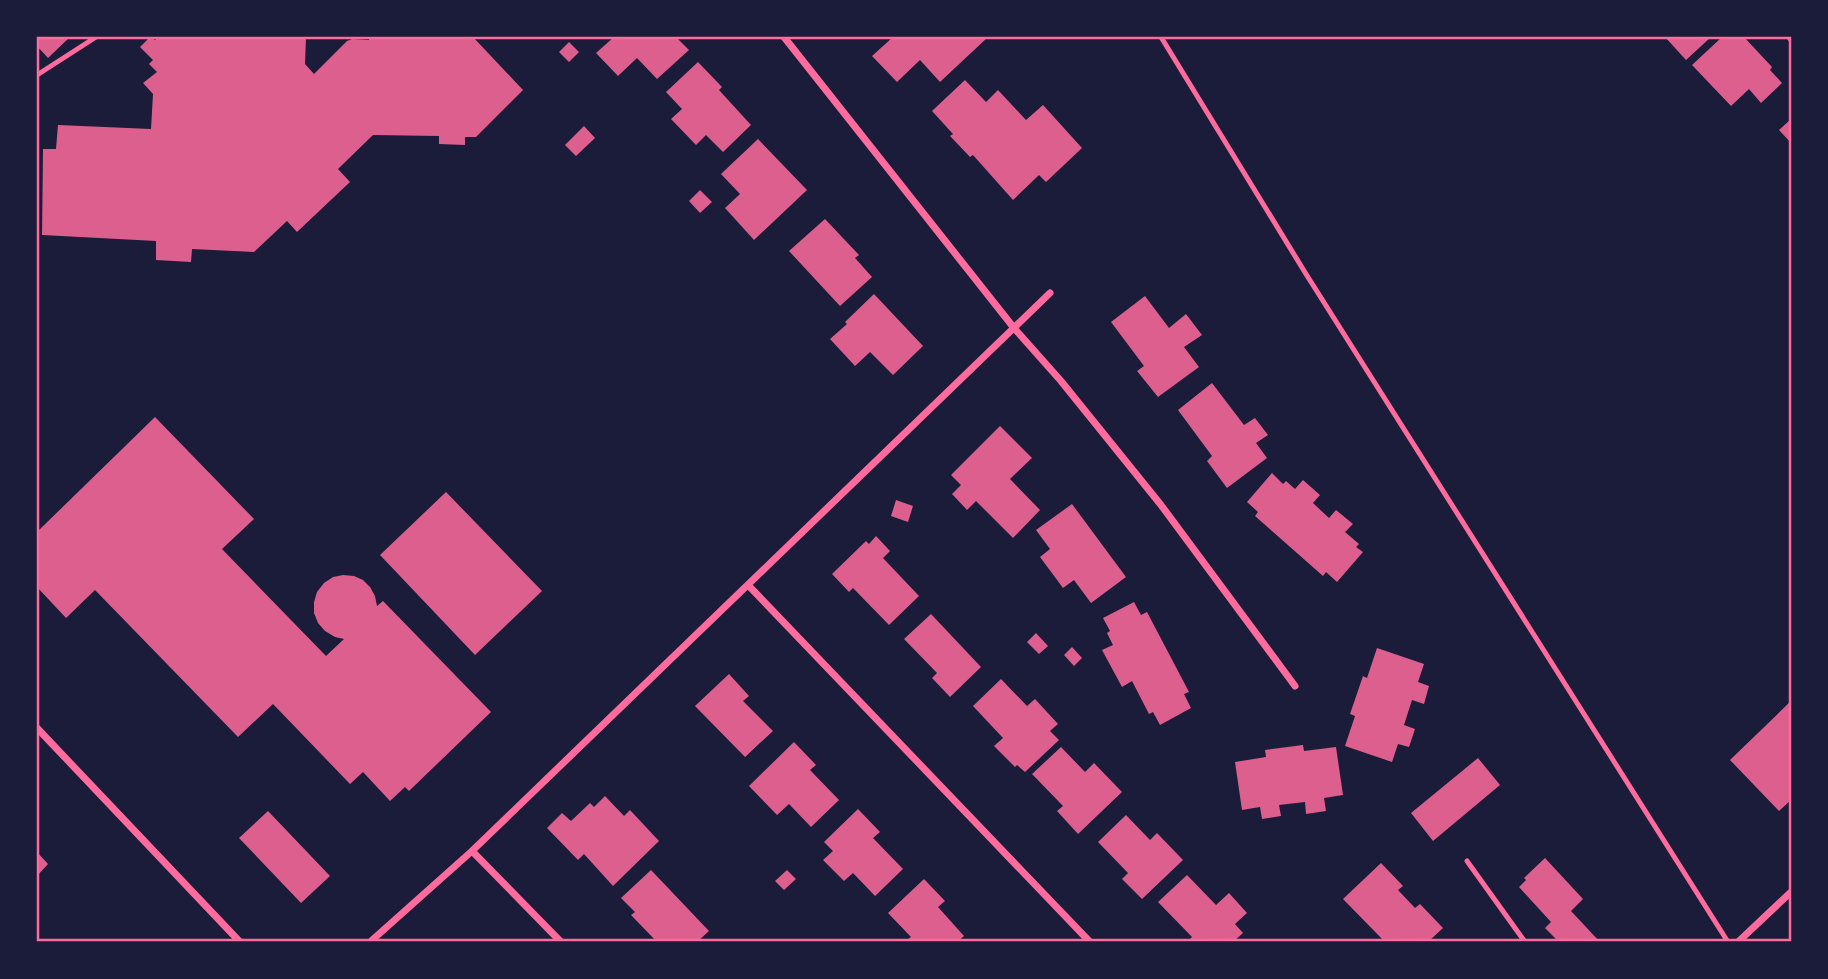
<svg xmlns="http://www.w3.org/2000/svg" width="1828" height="979" font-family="'Fira Sans Condensed',sans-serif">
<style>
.building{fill:#dd5f8e}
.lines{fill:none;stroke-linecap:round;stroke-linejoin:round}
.service{stroke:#ff6b9d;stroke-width:5}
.minor{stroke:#ff6b9d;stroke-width:7}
.neatline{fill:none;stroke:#ff6b9d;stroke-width:2.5}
</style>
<rect width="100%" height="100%" fill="#1b1b3a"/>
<path class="building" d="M37,37H70L48,58L37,46Z
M150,37L155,40L158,37H306L305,64L314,74L347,41L352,39L369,40V37H473L523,90L476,137H465V145L439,144V136L373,135L338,169L350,182L297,232L287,221L254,252L192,249L191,262L156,260V241L42,235L43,149H56L58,125L151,129L153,94L143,83L157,72L149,64L153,60L140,47Z
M614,37H676L689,50L657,79L637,58L618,76L596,53Z
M893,37H988L940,82L920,60L897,82L872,56Z
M1665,37H1711L1686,60Z
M1722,37H1744L1772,67L1770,70L1782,83L1761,103L1749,89L1731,106L1692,65Z
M569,42L579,52L569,62L559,52Z
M698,62L722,87L719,90L751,125L723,152L706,135L696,145L671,119L682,109L666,92Z
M965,80L986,102L998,90L1026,120L1043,105L1082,148L1046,182L1039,175L1013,200L973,155L970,157L950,136L953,134L932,111Z
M1791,119V143L1779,130Z
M584,126L595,138L576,156L565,145Z
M758,139L807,190L754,240L725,208L740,194L721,174Z
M700,190L712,202L700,213L689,201Z
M825,219L859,255L855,258L872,277L840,306L789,251Z
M874,294L923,346L893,375L870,352L855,366L830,339L847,324L845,322Z
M1145,296L1169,328L1186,314L1202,335L1184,347L1199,367L1158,397L1137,371L1144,366L1111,322Z
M1212,383L1244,425L1255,418L1268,435L1256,443L1267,458L1227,488L1207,461L1212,456L1178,410Z
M155,417L254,519L222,549L326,656L344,639L335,637L325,631L318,623L314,613V602L317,592L324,583L333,577L343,575L354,576L363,580L370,587L375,596L377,606L383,601L491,712L409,791L405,787L390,801L363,772L350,784L273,704L238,737L95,590L66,618L37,587V532Z
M1000,426L1032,458L1010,479L1040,510L1013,538L976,501L967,510L952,494L961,485L951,475Z
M1272,473L1283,484L1286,481L1295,489L1303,480L1320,495L1313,503L1329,518L1336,510L1353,524L1345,532L1359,544L1356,547L1363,552L1337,582L1326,572L1323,576L1255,516L1258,512L1247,502Z
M446,492L542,591L475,655L380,555Z
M896,500L913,506L908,522L891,516Z
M1072,504L1126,577L1091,603L1074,580L1063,588L1040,557L1050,549L1036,530Z
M876,536L890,551L883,558L919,596L889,625L853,588L849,592L832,574L866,541L869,544Z
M1134,602L1141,615L1147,612L1189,692L1184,694L1191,708L1160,725L1153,712L1149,714L1132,681L1122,687L1102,650L1113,645L1107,633L1110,631L1103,618Z
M931,614L981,667L950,697L932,678L937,673L904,639Z
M1036,633L1048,646L1039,654L1027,642Z
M1072,647L1082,658L1074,666L1064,655Z
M1377,648L1424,664L1418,682L1429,686L1424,704L1412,700L1404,725L1415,729L1409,747L1398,744L1392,762L1345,746L1355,716L1350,714L1363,676L1367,678Z
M729,674L749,696L743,701L773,731L745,757L695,706Z
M1001,679L1027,706L1035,699L1058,724L1050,731L1059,740L1025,772L1017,765L1015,767L994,746L1003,738L973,706Z
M1791,701V800L1779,811L1730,760Z
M794,742L816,765L810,770L839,800L811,827L789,804L777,815L749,786Z
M1303,745L1304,751L1336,747L1343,795L1324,798L1326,811L1306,814L1305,802L1279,805L1281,816L1262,819L1260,807L1242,810L1235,762L1266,757L1265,750Z
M1061,747L1085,772L1094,763L1122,792L1078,834L1057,811L1063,806L1032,774Z
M1478,758L1500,785L1433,841L1411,813Z
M605,796L624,816L630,810L659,841L613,886L584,854L578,860L547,828L562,813L571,821L590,803L594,807Z
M858,809L880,832L873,838L903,869L875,896L853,873L844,881L823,860L833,851L824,842Z
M268,811L330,876L301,903L239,838Z
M1126,815L1150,840L1157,833L1183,860L1142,899L1122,879L1128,873L1098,842Z
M37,852L48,864L37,876Z
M1545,858L1583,899L1571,911L1600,942H1559L1545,928L1551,922L1519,887L1526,880L1524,878Z
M1381,863L1403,886L1398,890L1415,908L1420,904L1443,928L1428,942H1385L1343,899Z
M651,870L709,931L697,942H657L631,915L635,912L621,898Z
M787,870L796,879L784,890L775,881Z
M1187,875L1216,905L1229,893L1247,913L1235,924L1243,933L1233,942H1187L1192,937L1158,902Z
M924,879L945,901L938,907L964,936L957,942H904L911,937L888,913Z"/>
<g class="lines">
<path class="service" d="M1161,37L1306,274L1728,942
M1789,37L1791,40
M37,75L96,37
M1467,861L1525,942"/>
<path class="minor" d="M784,37L1014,328L1061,381L1161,505L1295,686
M749,586L1090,942
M37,728L240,942
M472,851L561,942
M370,942L472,851L1050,293
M1738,942L1791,892"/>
</g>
<rect width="1828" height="979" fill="none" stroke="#1b1b3a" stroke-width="77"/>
<rect x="38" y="38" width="1752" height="902" class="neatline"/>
</svg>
